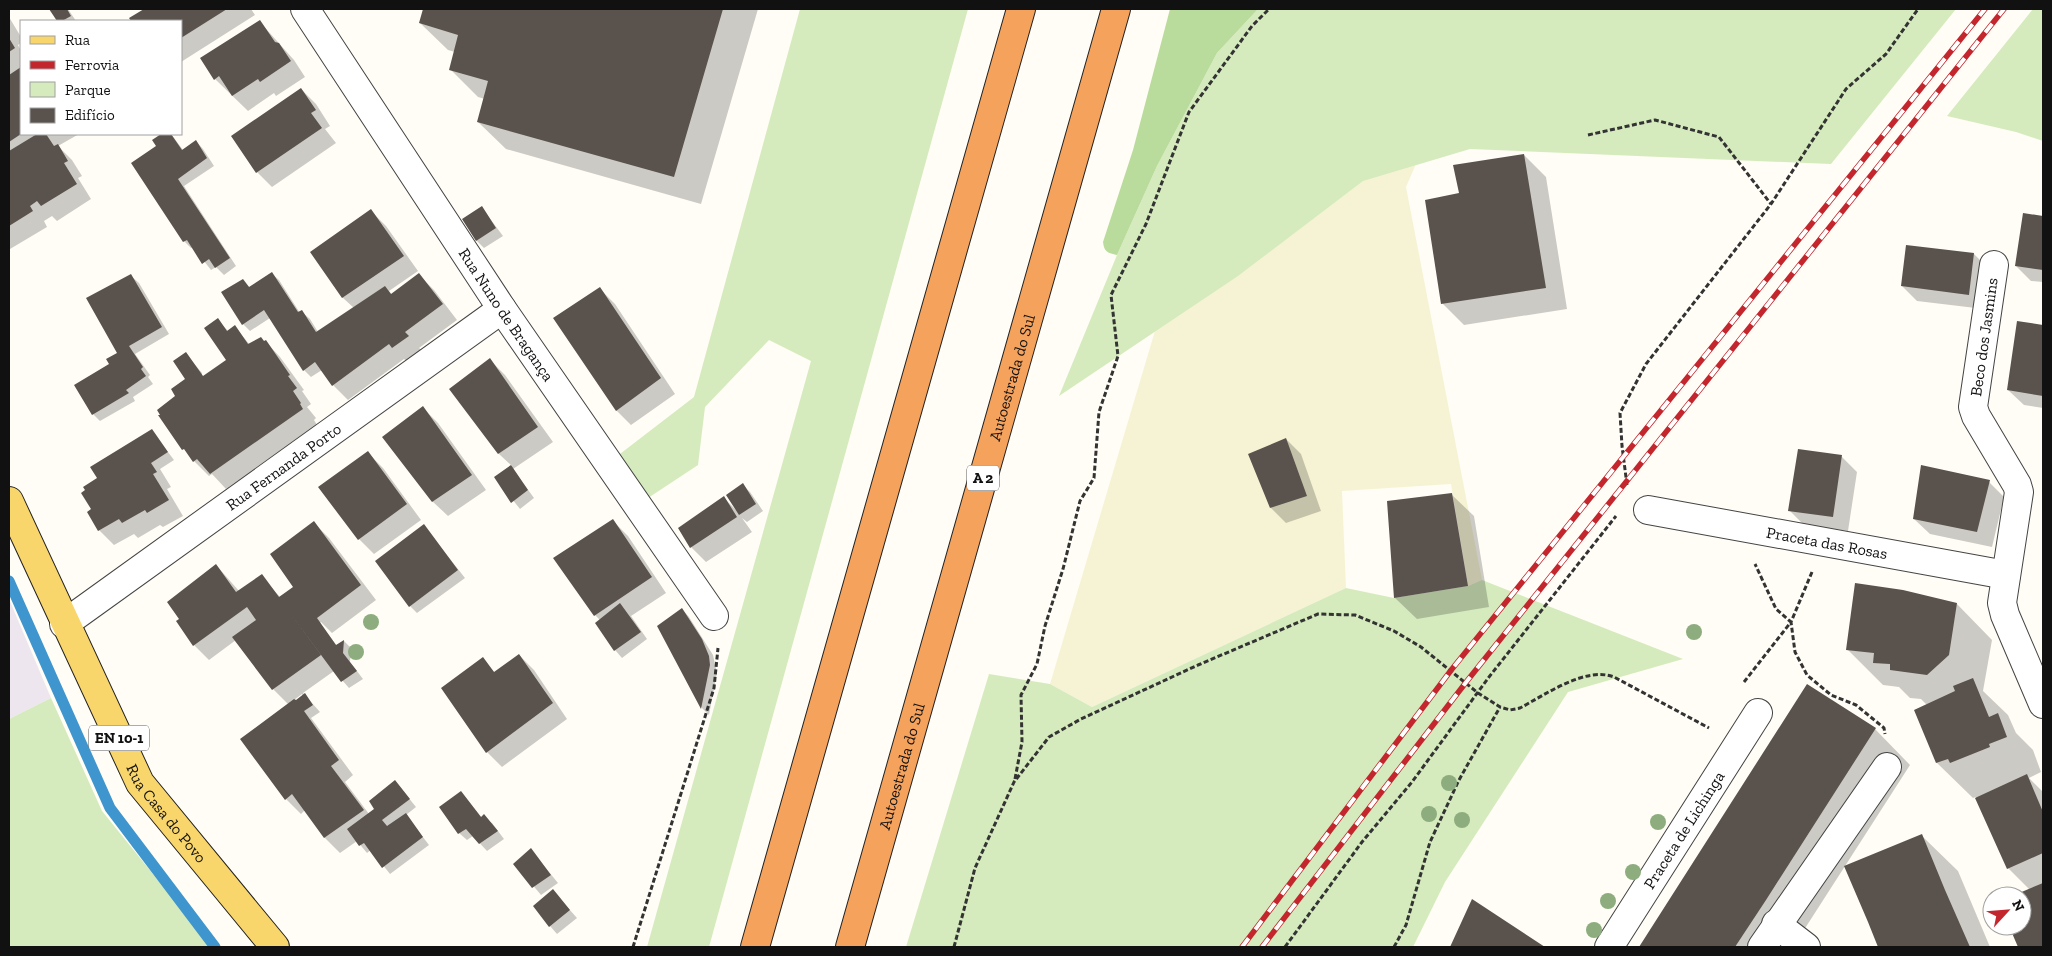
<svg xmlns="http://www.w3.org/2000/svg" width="2052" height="956" font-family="'Zilla Slab',serif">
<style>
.industrial{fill:#eee6ef}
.farmland{fill:#f6f3d4}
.green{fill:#d5ebbd}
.forest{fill:#b9dc9c}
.shadow{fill:#0003;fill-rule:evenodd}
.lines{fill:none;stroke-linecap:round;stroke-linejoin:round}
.stream{stroke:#3f96cf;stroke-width:11}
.building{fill:#5a524d}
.street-casing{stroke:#444;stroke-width:30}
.primary-casing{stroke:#222;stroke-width:30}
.highway-casing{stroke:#222;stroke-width:30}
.path{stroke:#333;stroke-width:3;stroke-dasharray:5 2.5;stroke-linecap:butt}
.street{stroke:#fff;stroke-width:28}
.primary{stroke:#f9d66b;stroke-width:28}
.highway{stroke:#f5a25d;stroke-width:28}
.rail-casing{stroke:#c4262e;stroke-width:5.5}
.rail{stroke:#fff;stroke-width:4;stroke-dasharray:11;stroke-linecap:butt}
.tree{fill:#8dad7f}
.labels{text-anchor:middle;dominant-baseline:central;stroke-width:5;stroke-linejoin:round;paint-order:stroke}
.shield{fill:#fff;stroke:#585858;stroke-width:1}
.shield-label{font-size:15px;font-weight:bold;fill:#111}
.street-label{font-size:16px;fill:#111;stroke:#fff}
</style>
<rect width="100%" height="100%" fill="#fffdf5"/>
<path class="industrial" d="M9,599L51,698L9,719Z"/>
<path class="farmland" d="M1433,125L1406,187L1482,580L1468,586L1451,484L1342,491L1346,588L1092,707L1050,684L1157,324Z"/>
<path class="green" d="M800,9H968L709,947H647L811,361L769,340L705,407L698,465L645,500L616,457L694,397Z
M1258,9H1956L1831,164L1470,149L1363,181L1238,276L1059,396L1117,255L1157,166L1217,53Z
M2033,9H2043V141L2016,132L1947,116Z
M1482,580L1683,659L1568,692L1445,882L1413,947H906L989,674L1050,684L1092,707L1346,588L1394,598L1468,586Z
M51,698L102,811L212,947H9V719Z"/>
<path class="forest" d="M1170,9H1258L1217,53L1157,166L1117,255C1108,253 1104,252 1103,242L1133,150Z"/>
<path class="shadow" d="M50,9H68L76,21H59Z
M147,9H251L255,15L181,62V21H133L131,19Z
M424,9H758L701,204L506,149L478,122L485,99L478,97L450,69L455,52L448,50L420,23Z
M9,17L21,37V43L18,45L21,51V134H79L58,146L72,160L82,176L78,178L91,199L57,221L52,216L44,221L47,227L10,249L9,247Z
M259,21L294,60L305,77L276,96L274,93L248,111L215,79Z
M301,89L316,104L330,126L325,129L336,143L272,187L257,172Z
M163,134H171L183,150L196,141L203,149L214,166L184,186L236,266L224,275L216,267L211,270L193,247L191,248L184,241L158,146L154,140Z
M1524,155L1546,177L1567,309L1464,325L1443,304L1460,194Z
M482,208L503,236L484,248L477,241L464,219Z
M371,211L386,226L418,271L389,291L392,295L419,275L434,290L457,320L419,348L423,351L408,362L404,359L348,400L333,385L322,370L311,377L304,370L270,318L250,331L243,324V280L250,288L271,273L279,280L300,313L302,312L310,319L318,332L354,308L343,298L312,252Z
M2024,214L2043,217V282L2031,281L2016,266Z
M1907,246L1974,254L1989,269L1984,309L1917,301L1902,286Z
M131,276L139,283L169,334L135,354L150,375L148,377L153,384L133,397L135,401L100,421L93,414L111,365L119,353Z
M600,289L615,304L675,394L631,425L616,410Z
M218,320L228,331L235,327L250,345L266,342L280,357L304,390L302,391L311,404L307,407L316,418L314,420L317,425L226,489L212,474L209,476L194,461L160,416L177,396L187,379L186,354L202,373V377L227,361Z
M2018,322L2043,326V408L2024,405L2008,390Z
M490,360L505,375L553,442L513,469L534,498L520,509L495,478L512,466L499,454L451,389Z
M423,408L438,423L486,490L448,516L432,501Z
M152,431L174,460L160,469L171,487L167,489L183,516L163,527L160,525L138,538L134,534L114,545L99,530L89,512L93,510L99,479Z
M1286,439L1301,454L1321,511L1286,523L1271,508Z
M1799,450L1842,457L1857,472L1848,531L1804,525L1789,510Z
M368,453L383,468L421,520L374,554L359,539Z
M1989,482L2004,497L1992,547L1930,534L1914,519Z
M743,485L750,492L763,511L747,522L742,518L752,532L706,562L691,547L724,498L736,510Z
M1452,495L1474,516L1489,607L1417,619L1395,598Z
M613,521L628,536L666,593L631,616L647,639L622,658L615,650L600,620L595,615Z
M314,523L329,538L376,600L332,633L321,622L320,623L337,646L344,641L351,648L350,662L363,679L349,688L334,671L303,693L320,712L311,718L353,775L345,782L369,814L376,809L395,781L416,807L406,815L429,845L390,874L371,850L367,853L357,841L340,853L325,838L305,810L301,814L286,799L288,704L273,689L236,640L209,660L194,645L181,619L216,565L239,591L261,576L280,597L293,588ZM302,694L303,696L295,702L294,700Z
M424,526L465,578L417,613L410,606Z
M1957,604L1992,640L1983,691L2008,715L2016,733L2033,750L2041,772L2029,778L2043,792V947H2019L2011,926H2022V896H2015L2030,890L2008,868L1976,797L1973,798L1937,763L1915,710L1927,705L1921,699L1910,698L1899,687L1883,685L1847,649Z
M682,609L689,617L713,655L717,673L709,715L702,708L659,626Z
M519,655L534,670L567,719L502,767L487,752L454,703L483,659L495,673Z
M1808,686L1875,729L1910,765L1793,947H1640Z
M461,792L482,818L492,823L504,839L487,851L473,836L467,840L459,833Z
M1922,836L1958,871L1990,947H1880L1846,867Z
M531,850L558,883L541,895L515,864Z
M553,891L577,918L557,934L550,926Z
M1472,901L1543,947H1451Z"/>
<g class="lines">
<path class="stream" d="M9,581L110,808L215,947"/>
</g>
<path class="building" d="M49,9H67L71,16L62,21H57Z
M144,9H227L181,38V21H131L129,18Z
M423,9H723L674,177L477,122L488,81L449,70L458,35L419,23Z
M260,20L275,42L279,43L291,61L260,82L258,79L232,96L219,76L214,80L200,58Z
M9,38L15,48L9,52Z
M21,67V134L9,142V75Z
M301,88L316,110L311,113L322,128L256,173L231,136Z
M37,134H46L54,146L58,144L68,161L64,163L77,184L41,206L37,201L30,206L33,211L9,226V151Z
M161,134H171L182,150L196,140L207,158L178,179L230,258L215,268L209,259L202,264L187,240L183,242L131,163L156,146L152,140Z
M1524,154L1546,288L1441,304L1425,200L1459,193L1453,165Z
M482,206L496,228L476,241L462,219Z
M371,209L404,256L342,298L310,252Z
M2023,213L2043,216V270L2015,266Z
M1906,245L1974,253L1969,295L1901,286Z
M272,272L298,312L302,310L316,332L385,286L391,294L419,273L443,304L405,332L409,336L392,348L389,344L332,386L315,362L303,371L264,310L242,325L221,292L243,279L249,287Z
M131,274L162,327L129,346L143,367L141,369L146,376L126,390L129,393L92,415L74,385L109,364L106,359L117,353L86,298Z
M600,287L661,378L616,411L553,318Z
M218,318L227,331L235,325L248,344L261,337L264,341L266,340L290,375L288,376L297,388L293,391L301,403L300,404L303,409L210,474L197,459L193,462L184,449L182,450L158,415H160L157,410L175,396L171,389L185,379L173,361L186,352L203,376L226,360L204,328Z
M2017,321L2043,325V396L2007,390Z
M490,358L538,427L498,454L449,389Z
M423,406L472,475L432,502L382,437Z
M152,429L168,452L151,463L157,472L153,474L169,500L147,513L145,510L122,523L119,519L98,531L87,512L91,509L81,493L85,490L83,487L97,478L90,467Z
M1286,438L1307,496L1270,508L1248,454Z
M1798,449L1842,455L1833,517L1788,511Z
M368,451L407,504L358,540L318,487Z
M511,465L528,490L511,503L494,477Z
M1921,465L1990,480L1977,532L1913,519Z
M743,483L756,504L739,515L726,495Z
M1452,493L1468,586L1394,598L1387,501Z
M724,496L737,517L690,548L678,528Z
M613,519L652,577L594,616L553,558Z
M314,521L361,585L317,618L336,645L344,640L343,653L357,671L341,682L282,602L321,655L272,690L232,637L256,620L247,607L193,646L176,621L179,619L167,602L216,564L236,592L262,574L279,597L293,587L270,554Z
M424,524L458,570L409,607L375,561Z
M1855,583L1903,590L1957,603L1949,655L1927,675L1890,670V664L1873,663L1874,653L1846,650Z
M620,603L641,632L614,651L595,623Z
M682,608L702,639L709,656L710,665L701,709L657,626Z
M519,654L553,703L486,753L441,688L483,657L494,672Z
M1973,678L1989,717L1998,713L2007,737L1989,744L1990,747L1950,763L1948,759L1936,763L1914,710L1955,691L1953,686Z
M1807,684L1876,728L1766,900L1735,947H1639Z
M305,693L313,705L304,711L339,760L331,766L364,810L324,838L292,794L285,800L240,739L294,699L296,700Z
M2027,774L2043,812V853L2007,869L1975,798Z
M395,780L410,799L382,820L387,826L406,813L423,837L382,868L364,843L359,846L347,829L374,809L369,801Z
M461,791L481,817L484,814L498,831L479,844L466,829L458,834L439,807Z
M1922,834L1945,890L1970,947H1878L1868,922L1844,866Z
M531,848L551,875L532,888L513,864Z
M2043,883V947H2018L2009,926H2022V896H2012Z
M553,889L570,910L549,927L533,906Z
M1472,899L1545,947H1450Z"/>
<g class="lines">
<defs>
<g id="street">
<path id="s1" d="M305,9L502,309L714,616"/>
<path d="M1994,265L1973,407L1976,416L2017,485L2019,492L2002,603L2005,615L2043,704"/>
<path id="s2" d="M1648,510L2006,575"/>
<path id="s3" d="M64,624L502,309"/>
<path d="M1776,924L1806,947"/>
<path id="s4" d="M1609,947L1758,713"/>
<path d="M1762,947L1887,767"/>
</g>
<g id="primary">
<path id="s5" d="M9,501L140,783L275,947"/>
</g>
<g id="highway">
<path d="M755,947L1021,9"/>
<path id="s6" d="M850,947L1116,9"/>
</g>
</defs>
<use href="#street" class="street-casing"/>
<use href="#primary" class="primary-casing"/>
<use href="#highway" class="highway-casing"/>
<path class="path" d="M1588,135L1655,120L1719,137L1771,204
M1627,485L1622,446L1620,413L1646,364L1771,204L1846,89L1886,54L1918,9
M1812,572L1791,622L1795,652L1807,675L1831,695L1856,705L1884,728L1885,734
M1744,682L1791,622L1776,609L1755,564
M1015,779L1022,742L1021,695L1037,664L1045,626L1063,569L1080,501L1094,478L1099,412L1118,356L1111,295L1146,224L1189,112L1252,26L1269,9
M633,947L714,688L718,648
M954,947L975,868L1014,782L1049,737L1081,719L1198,665L1318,614L1355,615L1394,631L1421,647L1478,693L1500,707L1510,710L1520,708C1545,695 1585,666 1614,677L1709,728
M1285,947L1362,842L1412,782L1489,677L1616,516
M1394,947L1406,925L1430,842L1459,780L1500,707"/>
<use href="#street" class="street"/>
<use href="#primary" class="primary"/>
<use href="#highway" class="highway"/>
<defs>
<path id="rail" d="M1242,947L1452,669L1985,9
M1262,947L1467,681L2004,9"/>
</defs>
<use href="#rail" class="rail-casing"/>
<use href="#rail" class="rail"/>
</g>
<g class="tree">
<circle cx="371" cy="622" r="8"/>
<circle cx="1694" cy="632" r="8"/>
<circle cx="356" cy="652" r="8"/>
<circle cx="1449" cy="783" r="8"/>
<circle cx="1429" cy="814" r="8"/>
<circle cx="1462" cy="820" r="8"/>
<circle cx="1658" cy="822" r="8"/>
<circle cx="1633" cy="872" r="8"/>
<circle cx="1608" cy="901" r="8"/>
<circle cx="1594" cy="930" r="8"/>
</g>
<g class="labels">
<g class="shield">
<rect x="967" y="465.5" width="32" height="25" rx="4"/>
<rect x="89" y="725.5" width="60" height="25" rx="4"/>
</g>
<g class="shield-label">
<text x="983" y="478">A 2</text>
<text x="119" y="738">EN 10-1</text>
</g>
<g class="street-label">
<text stroke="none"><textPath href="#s1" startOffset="366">Rua Nuno de Bragança</textPath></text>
<text transform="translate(1984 337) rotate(-82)">Beco dos Jasmins</text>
<text stroke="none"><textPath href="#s6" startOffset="592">Autoestrada do Sul</textPath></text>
<text stroke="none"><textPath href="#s3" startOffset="270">Rua Fernanda Porto</textPath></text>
<text stroke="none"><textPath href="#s2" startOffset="182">Praceta das Rosas</textPath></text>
<text stroke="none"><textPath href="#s6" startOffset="188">Autoestrada do Sul</textPath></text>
<text stroke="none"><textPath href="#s5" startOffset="351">Rua Casa do Povo</textPath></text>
<text stroke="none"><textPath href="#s4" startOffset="139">Praceta de Lichinga</textPath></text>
</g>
</g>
<rect width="2052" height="956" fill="none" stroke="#111111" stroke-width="20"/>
<rect x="20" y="20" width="162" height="115" fill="#ffffff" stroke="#a0a0a0"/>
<rect x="30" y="36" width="25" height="8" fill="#f9d66b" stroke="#a0a0a0"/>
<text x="65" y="45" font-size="15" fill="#111111">Rua</text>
<rect x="30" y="61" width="25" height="8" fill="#c4262e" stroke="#a0a0a0"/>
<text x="65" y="70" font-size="15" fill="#111111">Ferrovia</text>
<rect x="30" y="82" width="25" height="15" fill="#d5ebbd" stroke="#a0a0a0"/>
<text x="65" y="95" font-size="15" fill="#111111">Parque</text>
<rect x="30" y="108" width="25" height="15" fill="#5a524d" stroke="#a0a0a0"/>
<text x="65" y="120" font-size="15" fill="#111111">Edifício</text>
<g transform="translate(2007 911) rotate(64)"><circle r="24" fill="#ffffff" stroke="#a0a0a0"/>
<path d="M0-4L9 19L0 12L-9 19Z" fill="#c4262e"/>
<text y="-8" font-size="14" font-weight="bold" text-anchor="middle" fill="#111111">N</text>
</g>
</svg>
